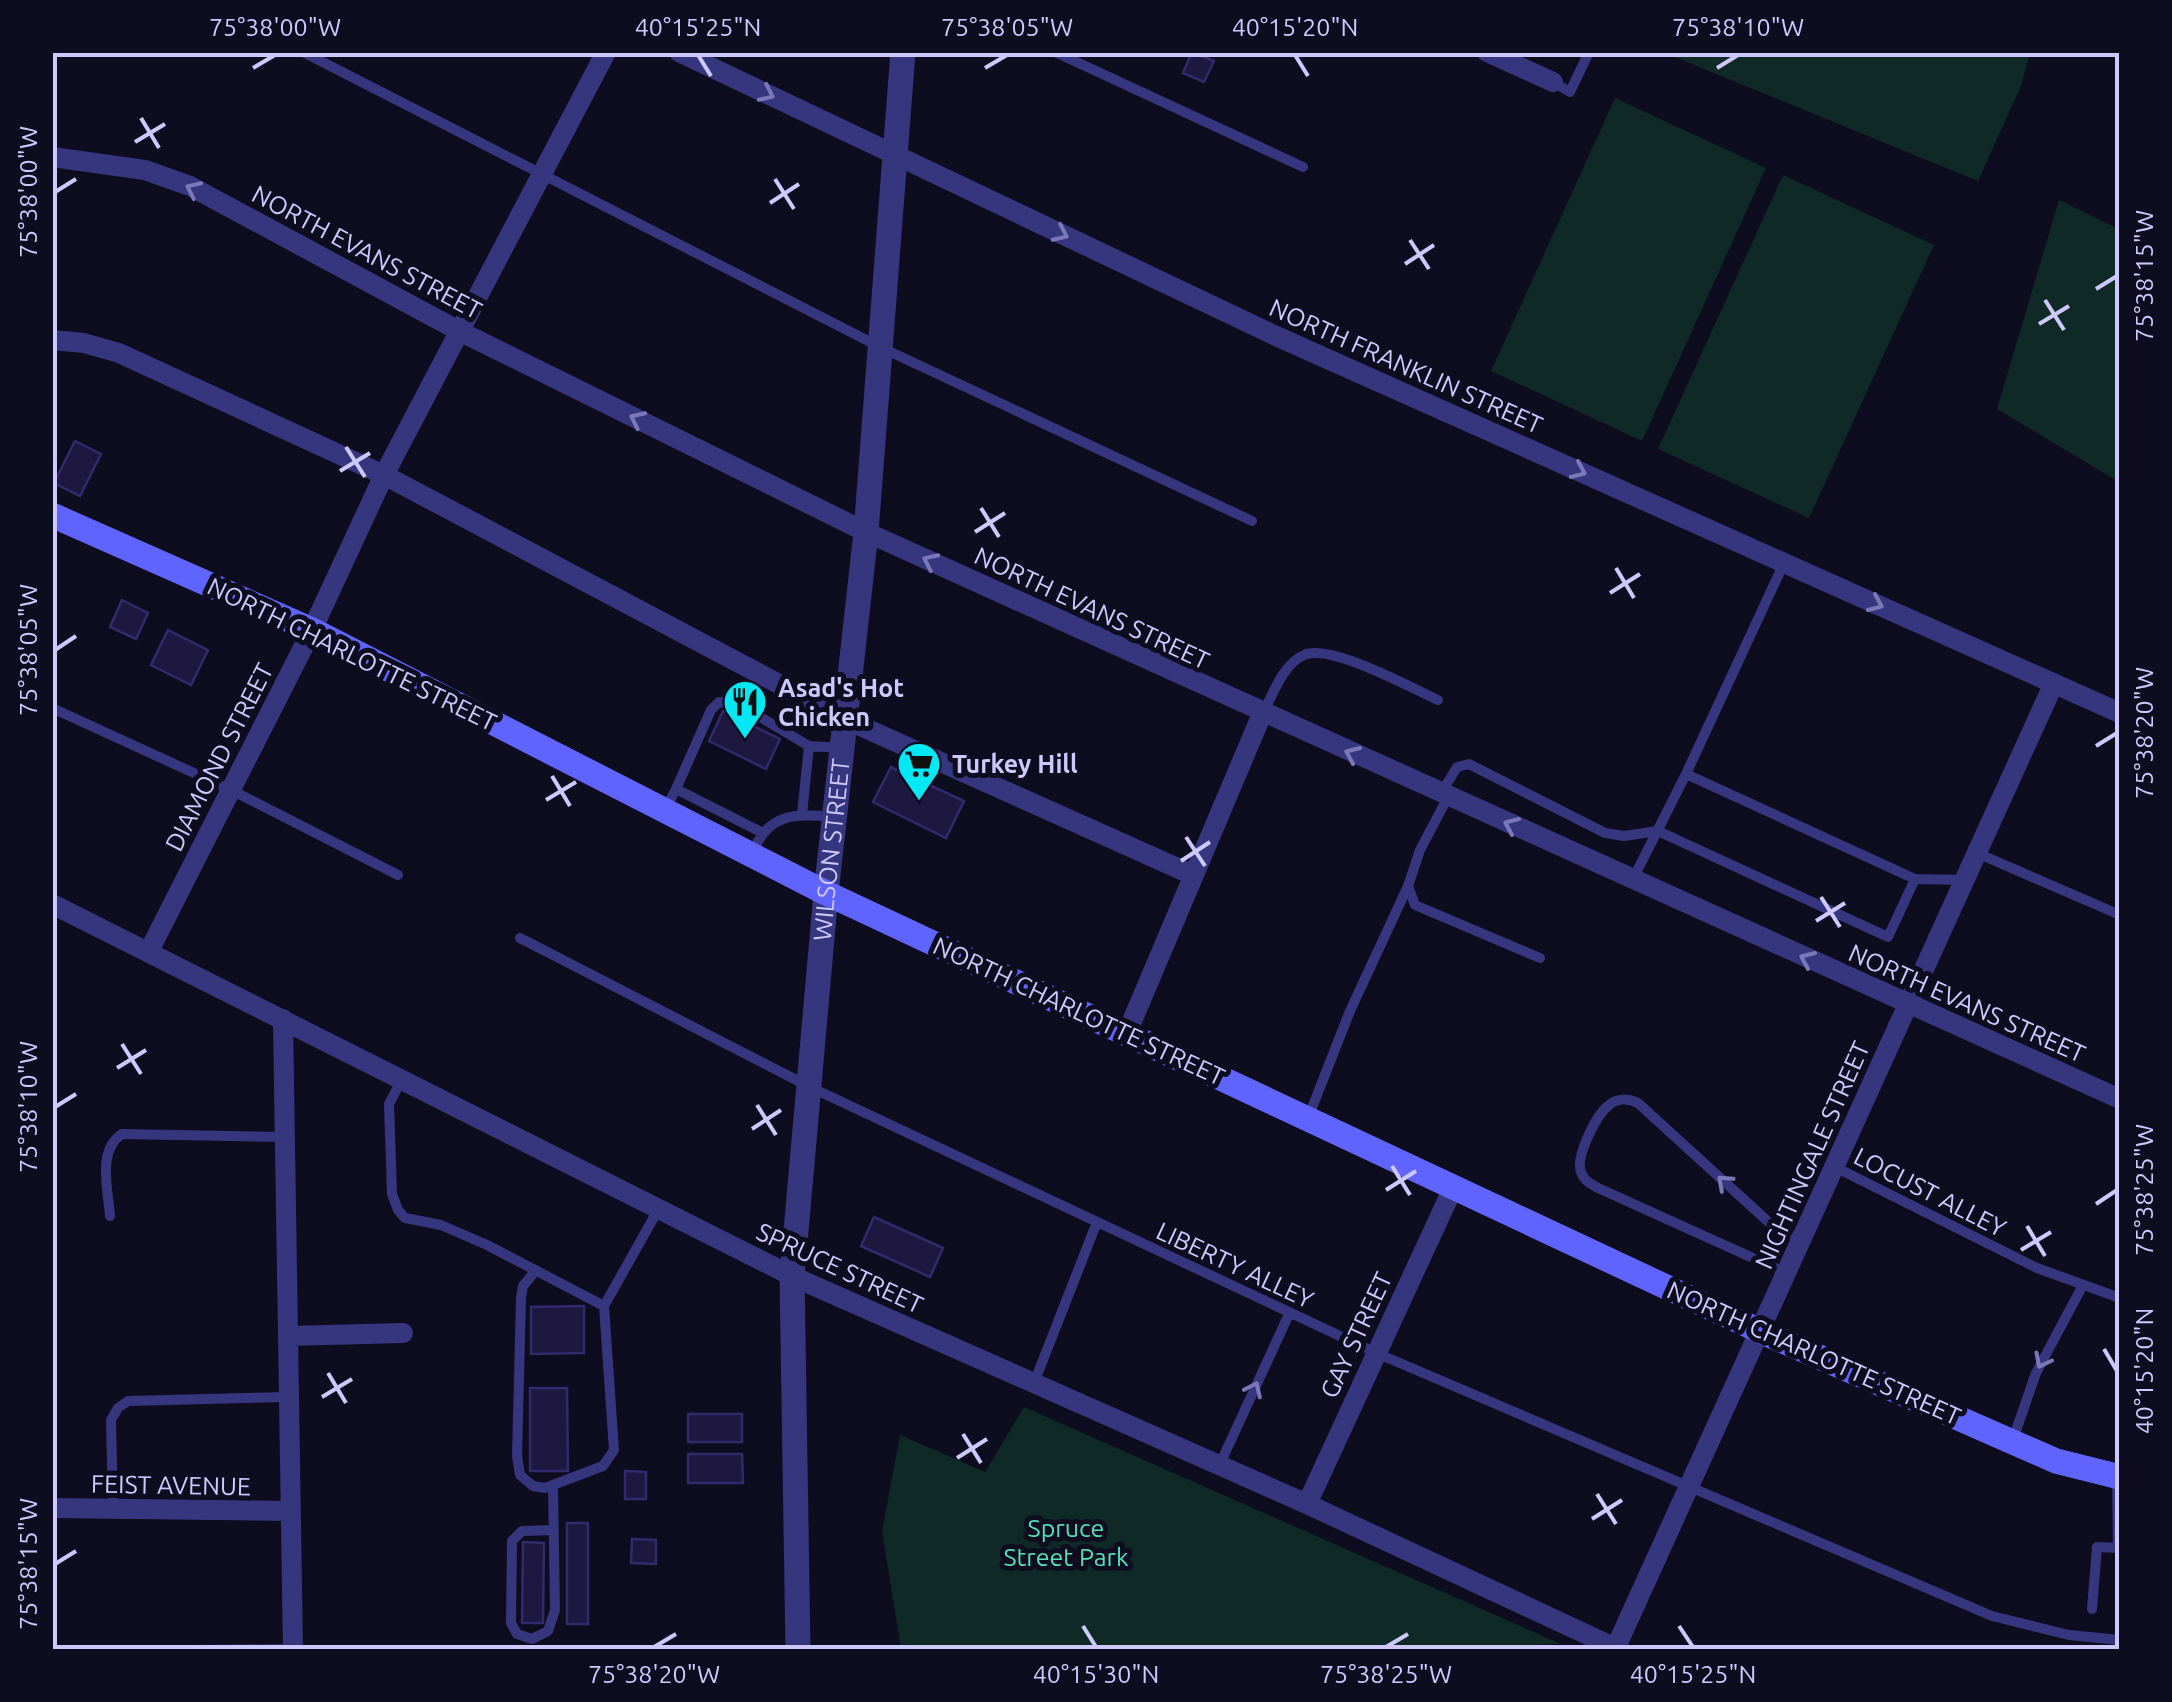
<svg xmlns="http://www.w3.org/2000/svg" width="2172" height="1702" font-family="Ubuntu,sans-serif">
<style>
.green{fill:#0f2927}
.building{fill:#1e1740;stroke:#33296d;stroke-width:2.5}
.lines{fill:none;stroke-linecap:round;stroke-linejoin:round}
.service{stroke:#36367f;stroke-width:10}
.minor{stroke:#36367f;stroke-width:20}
.tertiary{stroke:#36367f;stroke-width:25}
.secondary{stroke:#6064ff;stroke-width:25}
.oneway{stroke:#7a78b9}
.ticks{fill:none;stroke:#cdc9ff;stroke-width:4}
.labels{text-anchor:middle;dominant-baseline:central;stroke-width:10;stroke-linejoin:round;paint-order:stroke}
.street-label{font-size:25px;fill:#cdc9ff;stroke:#0e0c1f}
.poi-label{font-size:25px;font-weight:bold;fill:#cdc9ff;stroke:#0e0c1f;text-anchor:start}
.park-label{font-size:25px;fill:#54e1b7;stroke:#0e0c1f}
.neatline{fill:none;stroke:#cdc9ff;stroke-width:4}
.ticks-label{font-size:25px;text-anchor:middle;fill:#cdc9ff}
</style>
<rect width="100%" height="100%" fill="#0e0c1f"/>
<path class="green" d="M1665,53H2030L2021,86L1978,181Z
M1615,98L1766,168L1642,441L1491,371Z
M1783,175L1934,245L1809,518L1658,449Z
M2059,200L2119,229V482L1997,409Z
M1024,1407L1561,1644L1377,1650L901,1649L882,1531L900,1435L985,1472Z"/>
<path class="building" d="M1192,52L1214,61L1204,82L1183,73Z
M75,441L101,454L80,496L54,483Z
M122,600L148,613L136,639L110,627Z
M168,630L208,650L191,685L151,665Z
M723,711L780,739L766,769L709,741Z
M891,767L964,801L946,838L873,802Z
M874,1217L943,1248L930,1277L861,1246Z
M584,1306V1353L531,1354V1307Z
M530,1388H567L568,1471H530Z
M688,1414H742V1442H688Z
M688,1454H742L743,1483H688Z
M625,1471L646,1472V1499H625Z
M567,1523H588V1624H567Z
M632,1539L656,1540V1564L631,1563Z
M523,1542L544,1543L543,1623H522Z"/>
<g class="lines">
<path class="service" d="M303,52L880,347L1252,521
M1055,52L1303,167
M1553,82L1570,92L1589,52
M52,708L231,790L398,875
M1263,713C1273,694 1283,664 1304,655C1330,643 1411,688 1438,700
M809,746L843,748
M1686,774L1784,563
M676,789L711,710L719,702L740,705L809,746L802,814
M1442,792L1457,767L1469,764L1605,833L1624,836L1658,831L1888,937L1915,879
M1448,797L1420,850L1408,886L1415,905L1540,958
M665,810L676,789L761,832
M1977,853L2120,915
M752,854C768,812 794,814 835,817
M1633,879L1686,774L1915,879L1964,880
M520,938L810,1087L1374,1352L1992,1616L2069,1635L2120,1640
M402,1079L389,1104L392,1194L398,1210L405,1218L441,1225L487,1245L604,1306L658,1210
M1308,1118L1350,1011L1408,886
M1835,1167L2037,1268L2120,1298
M110,1216C108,1189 97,1150 122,1134L284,1137
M536,1270L523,1286L521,1298L517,1456L520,1475L533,1486L545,1488L603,1466L614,1450L604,1306
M1786,1273L1598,1188C1591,1184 1584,1181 1581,1172C1575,1158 1596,1115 1608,1106C1616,1098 1628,1098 1638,1103L1774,1227L1800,1240
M1034,1383L1097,1222
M2012,1442L2036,1373L2083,1285
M1220,1464L1290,1312
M2117,1479L2118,1548
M553,1486L555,1610L548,1631L532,1639L517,1634L511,1623L512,1541L522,1531L554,1530
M113,1508L111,1420L118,1408L128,1401L289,1397
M2092,1609L2097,1547L2120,1548
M193,1650L292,1649"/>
<path class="minor" d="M679,52L1276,336L2120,713
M1487,52L1553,82
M52,157L145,170L190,186L461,332L866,532L2120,1099
M52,340L84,343L119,353L384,475L847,720L1193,875
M52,904L792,1276L1307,1504L1620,1650
M149,951L312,630L384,475L606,52
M283,1019L293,1650
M1127,1033L1262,714
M289,1336L403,1333
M1307,1504L1453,1188
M52,1508L290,1511
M1616,1647L2054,683"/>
<path class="tertiary" id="s1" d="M798,1650L792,1276L826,893L866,532L903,52"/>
<path class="secondary" d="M52,515L312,630L826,893L1760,1331L2056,1461L2120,1477"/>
</g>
<defs><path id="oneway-chevron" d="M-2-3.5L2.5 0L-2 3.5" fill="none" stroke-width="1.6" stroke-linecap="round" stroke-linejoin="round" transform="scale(2.5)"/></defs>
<g class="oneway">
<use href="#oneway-chevron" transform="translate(767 94) rotate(25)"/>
<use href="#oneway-chevron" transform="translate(193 189) rotate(-155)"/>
<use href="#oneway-chevron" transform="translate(1061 234) rotate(25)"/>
<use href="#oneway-chevron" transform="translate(637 419) rotate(-154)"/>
<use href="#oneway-chevron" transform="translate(1579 471) rotate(24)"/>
<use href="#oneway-chevron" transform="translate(930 561) rotate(-155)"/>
<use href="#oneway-chevron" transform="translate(1876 604) rotate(24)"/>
<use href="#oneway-chevron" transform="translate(1352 754) rotate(-156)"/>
<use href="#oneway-chevron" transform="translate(1511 825) rotate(-156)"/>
<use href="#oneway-chevron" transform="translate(1807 959) rotate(-156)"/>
<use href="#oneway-chevron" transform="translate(1724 1182) rotate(-138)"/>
<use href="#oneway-chevron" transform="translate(2042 1361) rotate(117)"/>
<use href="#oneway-chevron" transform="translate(1254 1389) rotate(-65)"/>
</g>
<path class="ticks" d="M698,55L711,76M1295,55L1308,76M253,68L275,55M985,68L1007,55M1717,68L1738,55M141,118L159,148M135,142L165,124M775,179L794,209M55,192L76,179M770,203L799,184M1410,240L1429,269M1405,264L1434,245M2096,289L2117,276M2045,300L2064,330M2039,324L2069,306M346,447L365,477M340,471L370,453M981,508L999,537M975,532L1005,513M1616,568L1634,598M1610,593L1640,574M55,650L76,636M2096,746L2117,733M552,776L570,806M546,800L576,782M1186,837L1205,866M1181,861L1210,842M1821,897L1840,927M1816,921L1845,903M122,1044L141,1074M117,1068L146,1050M757,1105L776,1135M55,1107L76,1094M752,1129L781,1110M1392,1166L1410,1195M1386,1190L1416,1171M2096,1204L2117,1190M2027,1226L2045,1256M2021,1250L2051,1232M2104,1349L2117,1371M328,1373L346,1403M322,1397L352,1379M963,1434L981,1463M957,1458L987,1439M1597,1494L1616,1524M1592,1519L1622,1500M55,1564L76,1551M1083,1626L1096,1647M1679,1626L1693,1647M654,1647L676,1634M1386,1647L1408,1634"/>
<defs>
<symbol id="restaurant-pin" viewBox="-11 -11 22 30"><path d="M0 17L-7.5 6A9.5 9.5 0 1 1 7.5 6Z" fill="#00e8f4" stroke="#0e0c1f"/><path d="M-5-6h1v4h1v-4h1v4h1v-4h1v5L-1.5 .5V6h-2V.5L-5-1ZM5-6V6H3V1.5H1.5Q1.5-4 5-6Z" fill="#111"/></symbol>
<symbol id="supermarket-pin" viewBox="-11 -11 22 30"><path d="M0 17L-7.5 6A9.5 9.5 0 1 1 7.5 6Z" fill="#00e8f4" stroke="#0e0c1f"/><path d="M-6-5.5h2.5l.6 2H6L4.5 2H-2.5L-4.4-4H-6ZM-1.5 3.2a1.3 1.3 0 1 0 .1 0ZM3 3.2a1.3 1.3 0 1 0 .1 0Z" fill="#111"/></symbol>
</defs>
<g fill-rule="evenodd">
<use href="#restaurant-pin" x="720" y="677" width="50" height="68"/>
<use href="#supermarket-pin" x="894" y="739" width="50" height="68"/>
</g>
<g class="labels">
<g class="street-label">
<text transform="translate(367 252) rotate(28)">NORTH EVANS STREET</text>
<text transform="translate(1406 366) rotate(24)">NORTH FRANKLIN STREET</text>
<text transform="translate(1092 608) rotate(25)">NORTH EVANS STREET</text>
<text transform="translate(352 654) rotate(26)">NORTH CHARLOTTE STREET</text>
<text transform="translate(219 757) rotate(-63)">DIAMOND STREET</text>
<text stroke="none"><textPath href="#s1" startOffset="802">WILSON STREET</textPath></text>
<text transform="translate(1967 1003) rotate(24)">NORTH EVANS STREET</text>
<text transform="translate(1079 1011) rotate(25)">NORTH CHARLOTTE STREET</text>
<text transform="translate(1812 1155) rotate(-66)">NIGHTINGALE STREET</text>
<text transform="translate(1930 1192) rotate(27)">LOCUST ALLEY</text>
<text transform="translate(1235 1265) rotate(25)">LIBERTY ALLEY</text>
<text transform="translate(840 1268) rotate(25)">SPRUCE STREET</text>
<text transform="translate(1356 1335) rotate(-65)">GAY STREET</text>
<text transform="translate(1814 1353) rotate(24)">NORTH CHARLOTTE STREET</text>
<text transform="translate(171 1485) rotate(1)">FEIST AVENUE</text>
</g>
<g class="poi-label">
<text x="778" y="688">Asad's Hot<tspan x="778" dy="29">Chicken</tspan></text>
<text x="952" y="764">Turkey Hill</text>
</g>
<g class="park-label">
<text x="1066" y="1528">Spruce<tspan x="1066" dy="29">Street Park</tspan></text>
</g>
</g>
<rect width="2172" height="1702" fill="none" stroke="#0e0c1f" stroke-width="110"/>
<rect x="55" y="55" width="2062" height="1592" class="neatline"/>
<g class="ticks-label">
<text x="275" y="36">75°38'00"W</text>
<text x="698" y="36">40°15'25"N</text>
<text x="1007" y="36">75°38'05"W</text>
<text x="1295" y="36">40°15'20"N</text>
<text x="1738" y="36">75°38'10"W</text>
<text transform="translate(28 192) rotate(-90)" y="9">75°38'00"W</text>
<text transform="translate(2144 276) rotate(-90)" y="9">75°38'15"W</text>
<text transform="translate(28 650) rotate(-90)" y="9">75°38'05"W</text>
<text transform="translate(2144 733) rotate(-90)" y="9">75°38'20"W</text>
<text transform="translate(28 1107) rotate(-90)" y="9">75°38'10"W</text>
<text transform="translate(2144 1190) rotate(-90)" y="9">75°38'25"W</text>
<text transform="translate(2144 1371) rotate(-90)" y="9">40°15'20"N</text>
<text transform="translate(28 1564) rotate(-90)" y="9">75°38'15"W</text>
<text x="654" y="1683">75°38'20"W</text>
<text x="1096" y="1683">40°15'30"N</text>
<text x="1386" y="1683">75°38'25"W</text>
<text x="1693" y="1683">40°15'25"N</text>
</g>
</svg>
